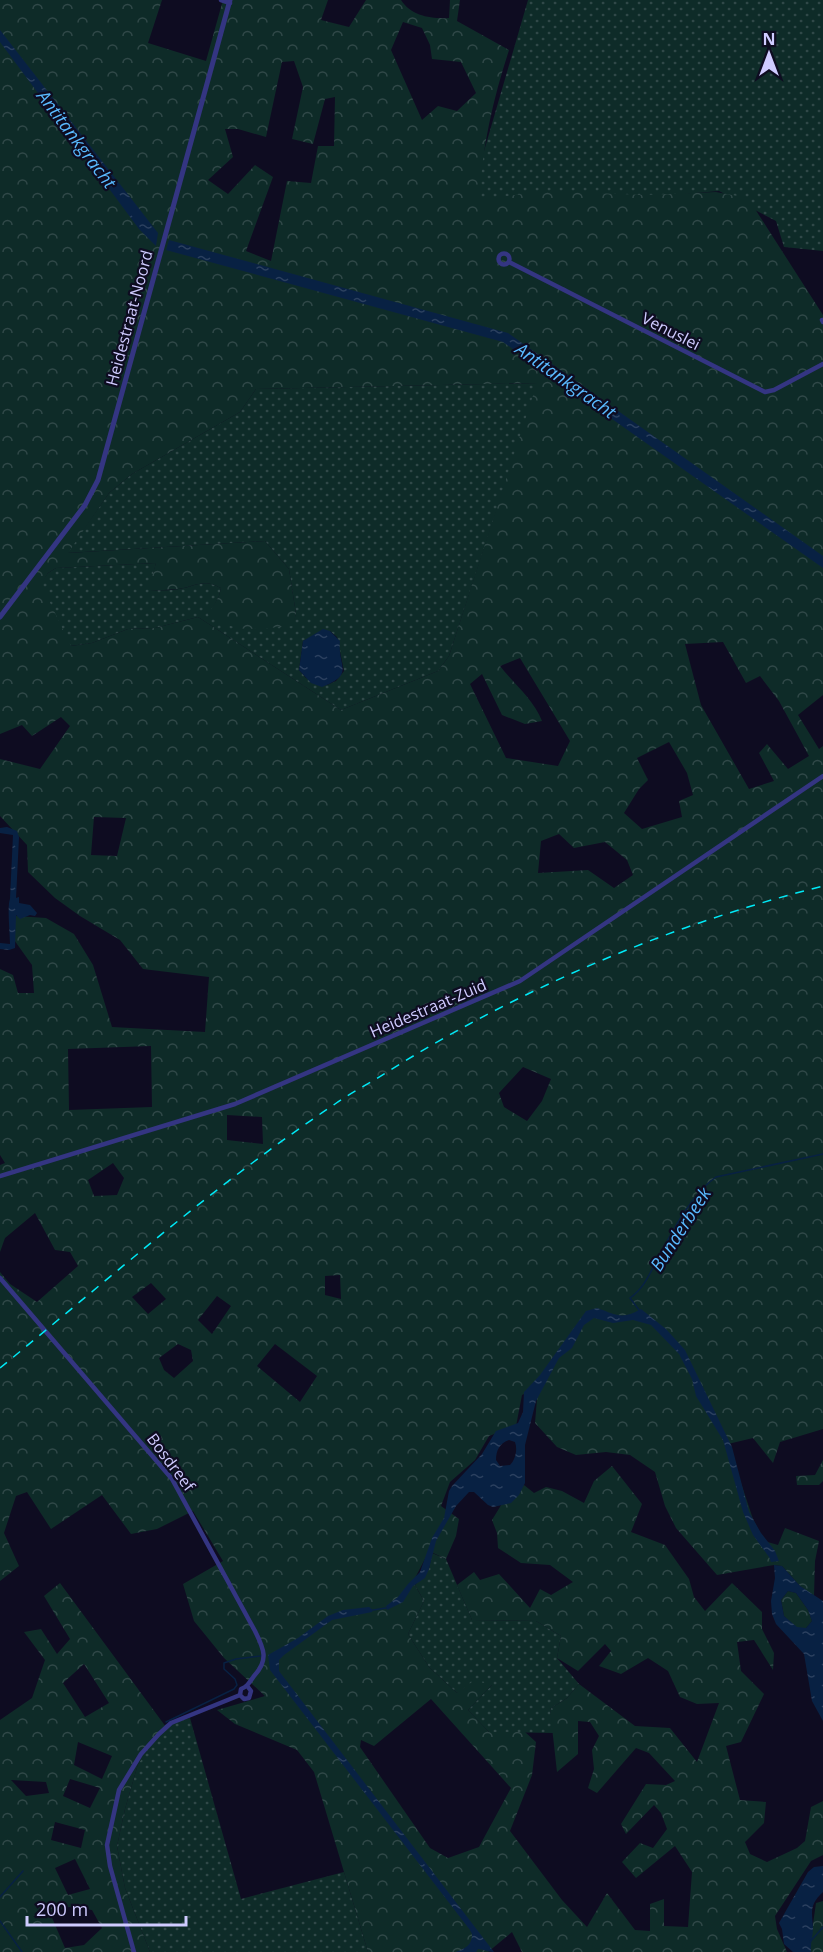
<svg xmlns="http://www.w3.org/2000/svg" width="823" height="1952" font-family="'Open Sans',sans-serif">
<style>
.grass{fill:url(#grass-dots);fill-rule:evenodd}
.forest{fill:url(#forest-crowns);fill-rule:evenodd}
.water{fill:url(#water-ripples);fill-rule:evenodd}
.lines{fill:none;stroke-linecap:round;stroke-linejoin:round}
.stream{stroke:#082143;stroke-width:1.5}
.minor{stroke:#343582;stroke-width:4.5}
.tertiary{stroke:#343582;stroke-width:5}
.rail{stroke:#00e9f6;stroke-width:1.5;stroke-dasharray:9 8;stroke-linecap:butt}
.labels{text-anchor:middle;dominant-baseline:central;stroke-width:4.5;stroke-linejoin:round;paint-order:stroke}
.street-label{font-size:16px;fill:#cfcbff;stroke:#0e0c21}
.water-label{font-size:18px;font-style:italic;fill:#59baff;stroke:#0e0c21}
</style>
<defs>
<pattern id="grass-dots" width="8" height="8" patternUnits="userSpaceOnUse" patternTransform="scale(1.5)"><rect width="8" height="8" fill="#0e2b28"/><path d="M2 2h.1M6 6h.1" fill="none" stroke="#304848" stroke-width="1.8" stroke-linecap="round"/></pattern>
<pattern id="forest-crowns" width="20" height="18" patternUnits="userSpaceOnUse" patternTransform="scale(1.5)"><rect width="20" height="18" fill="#0e2b28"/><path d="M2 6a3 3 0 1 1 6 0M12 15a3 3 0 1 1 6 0" fill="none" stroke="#304848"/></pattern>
<pattern id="water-ripples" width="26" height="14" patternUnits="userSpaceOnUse" patternTransform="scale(1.5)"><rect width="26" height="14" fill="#082143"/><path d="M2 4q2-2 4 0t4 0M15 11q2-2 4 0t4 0" fill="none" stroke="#2b405f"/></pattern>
</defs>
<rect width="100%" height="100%" fill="#0e0c21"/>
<path class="grass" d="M528,0H823V251L784,247L776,221L719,191L466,213Z
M538,383L449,656L438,671L341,710L198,617L155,628L128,629L92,643L70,646L40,584L48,573L56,568L156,563L149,590C158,590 169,591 179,589C196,586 203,578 221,588L219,596L209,615L292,626L296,614L289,569L265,541L67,553L109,493L132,474L240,412L256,389ZM330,631L337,637L344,671L336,681L327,685L306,678L299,670L303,641L313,636Z
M432,1553L446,1559L472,1620L536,1621L561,1636L557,1658L579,1684L567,1698L550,1709L554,1733L489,1732L468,1710L492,1685L457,1693L429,1667L408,1634L424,1601L415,1585L429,1569Z
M190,1718L241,1899L344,1872L368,1952H150L125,1888L117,1846L125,1809L138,1764L165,1725Z"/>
<path class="forest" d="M0,0H162L148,43L206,61L223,0H328L321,20L349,27L366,0H401C411,16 431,19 449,18L450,0H460L457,21L509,50C493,99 482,148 479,200L543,191L645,195L716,192L748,198L823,315V695L798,715L819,749L823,746V1429L780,1442L773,1463L753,1438L728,1444L753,1519L764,1541L778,1545L785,1528L819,1541L815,1561L814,1596L800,1586L782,1566L774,1565L717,1575L676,1528L665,1506L655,1472L630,1455L606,1452L576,1455L557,1447L535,1423L538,1387L522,1395L516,1426L489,1436L475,1460L450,1482L441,1506L459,1519L456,1536L446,1559L429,1551L413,1582L424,1601L408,1634L429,1667L457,1693L476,1679L492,1685L468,1710L489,1732H525L536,1742L532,1775L510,1831L562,1900L587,1927L607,1893L635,1930L650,1931V1904L664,1899V1926L688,1927L692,1872L675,1846L636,1878L622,1862L640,1843L653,1848L667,1829L661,1813L654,1805L626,1834L621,1824L646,1784L666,1785L675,1781L649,1753L636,1748L597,1793L588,1788L594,1769L592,1750L599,1736L590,1722L578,1721V1754L557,1772L550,1709L567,1698L579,1684L635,1726L670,1728L697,1762L719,1703L697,1704L680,1697L668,1671L648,1658L621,1674L599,1666L611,1651L605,1644L578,1671L557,1658L561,1636L536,1621L472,1620L457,1585L474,1572L480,1580L499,1574L530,1608L540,1589L551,1595L573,1582L550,1565L521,1563L498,1548L497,1533L492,1520L503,1502L524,1485L534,1493L546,1487L562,1491L584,1503L594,1481L612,1466L642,1504L631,1532L665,1545L689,1579L694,1597L705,1611L732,1583L762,1612V1629L774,1653L773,1670L754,1640L737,1642L741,1671L764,1694L741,1742L726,1746L740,1800L766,1802L764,1823L745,1842L750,1854L767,1862L797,1848L805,1841L811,1807L823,1801V1855L811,1861L775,1916L777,1929L787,1952H522L512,1932L488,1952H368L314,1772L297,1750L235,1724L217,1710L265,1696L224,1658L194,1621L183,1584L223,1561L193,1511L157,1529L131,1534L102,1495L51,1529L27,1492L16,1496L4,1533L19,1566L0,1581V1272L10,1284L37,1302L78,1266L70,1252L55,1250L35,1213L5,1238L0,1252V1165L5,1163L0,1155V969L13,975L18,993H34L32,965L12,937L16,916L46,918L74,934L93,965L112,1027L205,1032L209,977L143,969L120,940L80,916L55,898L28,872L27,845L0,816V759L40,769L70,726L61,717L32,736L22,725L0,734ZM403,22L422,28L430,45L432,59L461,62L476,93L457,111L438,106L422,120L391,50ZM294,61L303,87L292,139L313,144L325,99L335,97L334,146H318L311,183L287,181L271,261L246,251L273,177L255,165L228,194L208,180L233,157L225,129H238L266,137L282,62ZM537,383L449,656L438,671L341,710L198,617L155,628L128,629L92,643L71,646L41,584L48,573L56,568L156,563L148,590C158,590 169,590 178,589C196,586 203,578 221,588L219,596L208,615C237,635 259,628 293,626L296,614L289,569L265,541L68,553L109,493L132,474L240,412L256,389ZM723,642L746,683L760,676L779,701L809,756L788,769L767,744L759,753L774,781L749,789L701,705L685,644ZM520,658L570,741L558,766L506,758L470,684L482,674L502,715L525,724L542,721C534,700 515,685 500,666ZM669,742L687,773L693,795L679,801L682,817L642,829L624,813L639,789L648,780L637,758ZM94,817L126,818L117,856L91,855ZM559,834L574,848L605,842L627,860L633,875L614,888L588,870L538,873L541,841ZM151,1046L152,1107L69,1110L68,1049ZM523,1067L551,1079L542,1101L527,1121L504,1107L499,1093ZM227,1115L262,1117L263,1144L227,1140ZM113,1163L124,1178L117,1195L94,1196L88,1180ZM340,1275L341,1299L325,1295V1276ZM151,1283L166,1299L148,1314L132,1297ZM217,1296L231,1306L212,1334L198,1320ZM178,1344L191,1350L193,1361L174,1378L164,1370L159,1358ZM275,1344L317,1376L300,1402L257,1366ZM431,1699L511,1788L479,1847L448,1858L430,1848L360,1747L361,1740L374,1746Z
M823,1460V1481L819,1485H797L796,1476L815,1475Z
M60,1583L166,1727L138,1764L125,1809L117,1846L125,1888L150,1952H0V1720L32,1698L45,1660L24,1632L41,1629L57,1654L70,1639L44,1596ZM84,1664L109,1703L85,1717L63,1683ZM78,1742L112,1756L102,1779L74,1765ZM70,1779L100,1788L90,1808L63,1796ZM11,1780L46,1782L49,1793L26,1796ZM55,1822L85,1830L81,1848L51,1840ZM75,1859L90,1889L68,1895L55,1868ZM69,1907L92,1910L102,1928L84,1945L65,1948L50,1913Z
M788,1591L796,1593L808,1610L812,1621L806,1628H797L784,1616L781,1600Z
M823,1901V1952H809L816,1903Z"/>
<path class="water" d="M0,30L151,224L158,233L156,246L139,229L0,42Z
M169,240L508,333L823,556V568L503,342L166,250Z
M323,629L330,631L340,641C337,666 356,674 322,687L311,683L299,670L303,641Z
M7,827L17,831L19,837L16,898L19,897V903L30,905L37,913L35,916L30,915L20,919L16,915L15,948L9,950L0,949V943L10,944C10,933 7,906 10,899L13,835L0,833V828Z
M597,1308C617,1315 622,1320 641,1309L666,1329L685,1350L732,1447L749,1512L761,1533L775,1551L779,1561L771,1562L769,1557L753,1535L743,1512L723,1440L696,1396L692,1379L679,1354L651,1325L633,1320L613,1323L594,1318L584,1325L572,1348L559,1358L536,1401L525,1445V1483L519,1495L511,1503L493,1507L488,1505L474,1492H469L456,1506L436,1541L429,1569L425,1578L413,1586L403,1602L387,1610L386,1606L398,1597L408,1584L420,1572L432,1538L444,1518L449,1491L452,1486L482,1454L496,1431L518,1423L523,1412L524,1392L540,1375L586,1311ZM509,1440L515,1442C518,1450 515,1460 510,1465L500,1466L496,1460C496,1450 500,1443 509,1440Z
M774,1565L782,1566L800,1586L823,1601V1721L812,1701L804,1654L776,1624L772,1614L771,1601L775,1578ZM788,1591L796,1593L808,1610L812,1621L806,1628L797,1627L784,1616L781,1600Z
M369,1607L373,1610L372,1612L332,1620L284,1655L279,1660V1671L494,1952C488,1952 483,1949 478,1949L476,1952H456C465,1948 472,1946 472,1934L470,1930L270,1670L268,1655L298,1638L328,1616L343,1610Z
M823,1866V1892C809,1905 812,1911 813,1928C813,1936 810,1944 811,1952H793L784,1944L782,1929L779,1923L808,1872L814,1867Z"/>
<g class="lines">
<path class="stream" d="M639,1310L630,1298C644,1288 649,1275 657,1260C671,1234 691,1194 716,1177L823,1154
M373,1610L386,1608
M166,1722L234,1689L237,1685L235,1679L224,1669V1663L236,1659L261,1656
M0,1897L23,1871
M0,1921L22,1952
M810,1942L823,1927"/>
<path class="minor" d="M221,0L230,3
M498.5 259a5.5 5.5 0 1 1 11 0a5.5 5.5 0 1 1-11 0Z
M509,262L765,392L774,390L823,364
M822,320L823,322
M0,1176L235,1104L520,981L823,776
M0,1278L172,1479L255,1631C264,1649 269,1660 254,1676C249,1683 248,1686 241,1689L240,1695L171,1723L159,1734L141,1754L119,1790L107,1845L110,1866L134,1952
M240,1695L244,1699L249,1698L251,1691L248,1687"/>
<path class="tertiary" d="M0,617L85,505L98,480L230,0"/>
<path class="rail" d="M0,1368C110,1278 217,1183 335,1104C348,1095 362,1087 376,1079C514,991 665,926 823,886"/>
</g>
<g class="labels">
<g class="street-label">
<text transform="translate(129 318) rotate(-75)">Heidestraat-Noord</text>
<text transform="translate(671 331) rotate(27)">Venuslei</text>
<text transform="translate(428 1008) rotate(-23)">Heidestraat-Zuid</text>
<text transform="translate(171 1462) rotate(53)">Bosdreef</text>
</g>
<g class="water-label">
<text transform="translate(77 139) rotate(53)">Antitankgracht</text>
<text transform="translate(566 380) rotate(35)">Antitankgracht</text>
<text transform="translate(680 1229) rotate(-57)">Bunderbeek</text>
</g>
</g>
<g transform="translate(769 54)" stroke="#0e0c21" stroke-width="4.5" paint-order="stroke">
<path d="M0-4.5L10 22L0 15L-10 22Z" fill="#cfcbff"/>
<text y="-9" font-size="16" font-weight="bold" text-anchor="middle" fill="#cfcbff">N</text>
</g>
<path d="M27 1916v9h159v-9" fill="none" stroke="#cfcbff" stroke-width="3"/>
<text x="36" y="1916" font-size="18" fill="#cfcbff" stroke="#0e0c21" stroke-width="4.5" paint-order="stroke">200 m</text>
</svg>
